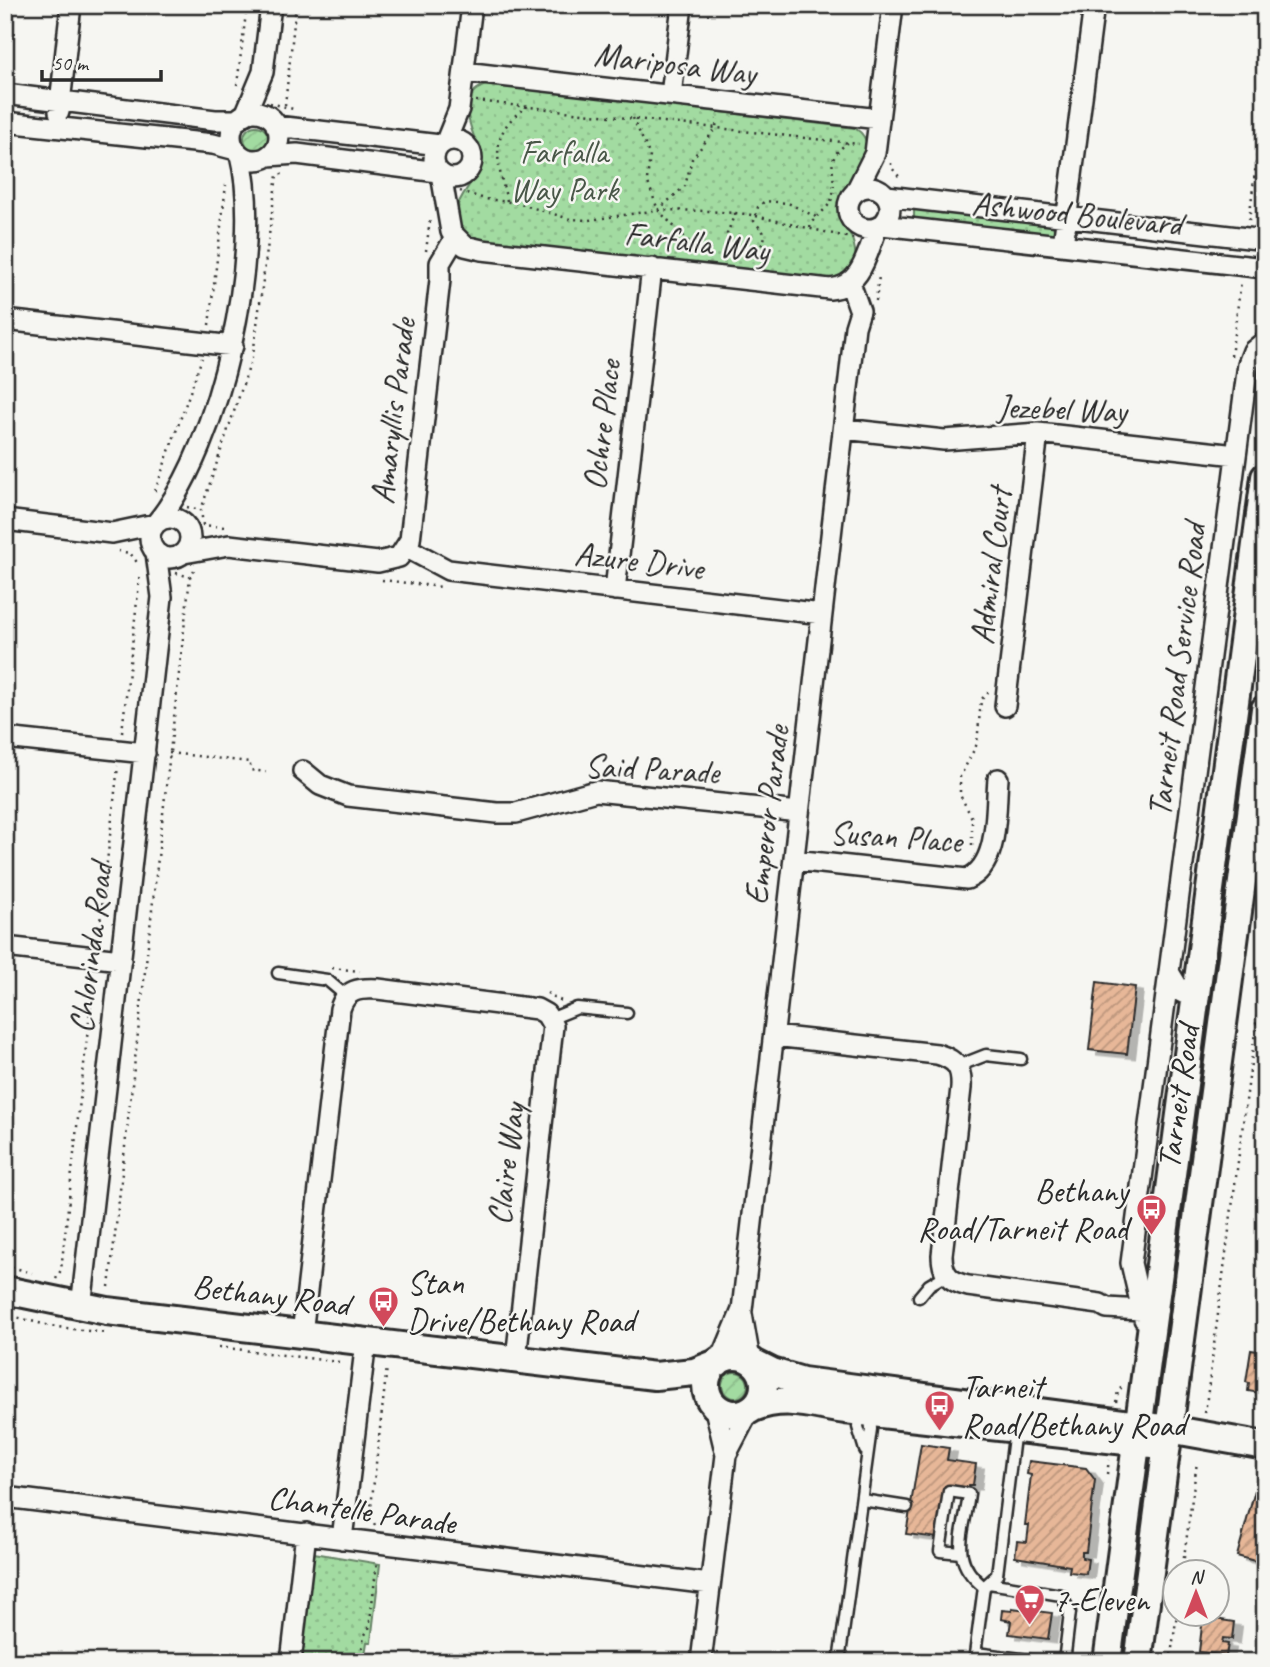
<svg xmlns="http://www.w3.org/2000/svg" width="1270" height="1667" font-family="Caveat,sans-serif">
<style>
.grass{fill:url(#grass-dots);stroke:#668366;stroke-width:2}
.garden{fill:url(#garden-furrows);stroke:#668366;stroke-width:2}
.building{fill:url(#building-hatch);stroke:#2b2b2b;stroke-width:2;filter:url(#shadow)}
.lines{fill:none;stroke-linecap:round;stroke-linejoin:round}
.lane-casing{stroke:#2b2b2b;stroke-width:15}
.street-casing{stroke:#2b2b2b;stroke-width:24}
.secondary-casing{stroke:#2b2b2b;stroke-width:32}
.path{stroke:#2b2b2b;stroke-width:2.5;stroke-dasharray:2 5;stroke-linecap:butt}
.lane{stroke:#f6f6f2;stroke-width:10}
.street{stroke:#f6f6f2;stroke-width:19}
.secondary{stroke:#f6f6f2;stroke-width:26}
.labels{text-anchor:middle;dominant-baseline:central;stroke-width:5;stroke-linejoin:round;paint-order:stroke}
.street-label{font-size:33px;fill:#2b2b2b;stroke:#f6f6f2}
.park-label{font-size:33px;fill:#495748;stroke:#f6f6f2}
.poi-label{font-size:33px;fill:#2b2b2b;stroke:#f6f6f2;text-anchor:start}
</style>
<defs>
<pattern id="grass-dots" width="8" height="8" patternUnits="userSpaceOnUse" patternTransform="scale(1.75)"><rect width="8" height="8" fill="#a2dba1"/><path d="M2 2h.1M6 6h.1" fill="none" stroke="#8cbc8b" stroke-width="1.8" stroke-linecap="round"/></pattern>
<pattern id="garden-furrows" width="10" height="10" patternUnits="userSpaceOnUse" patternTransform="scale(1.75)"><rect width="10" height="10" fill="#a2dba1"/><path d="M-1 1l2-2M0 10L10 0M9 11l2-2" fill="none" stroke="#8cbc8b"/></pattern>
<pattern id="building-hatch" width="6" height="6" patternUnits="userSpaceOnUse" patternTransform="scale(1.75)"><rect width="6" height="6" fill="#e7b798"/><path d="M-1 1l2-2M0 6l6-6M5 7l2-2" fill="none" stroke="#bb957c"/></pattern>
<filter id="shadow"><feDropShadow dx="8" dy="4.5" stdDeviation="0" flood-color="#0004"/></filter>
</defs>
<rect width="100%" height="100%" fill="#f6f6f2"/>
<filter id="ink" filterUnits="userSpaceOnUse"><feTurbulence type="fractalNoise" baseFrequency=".0143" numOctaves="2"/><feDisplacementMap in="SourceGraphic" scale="14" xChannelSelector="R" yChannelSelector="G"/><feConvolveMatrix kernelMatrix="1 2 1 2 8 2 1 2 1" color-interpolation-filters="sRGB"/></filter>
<g filter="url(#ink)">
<path class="grass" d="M489,84L855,128C887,149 847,182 842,205C845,235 876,265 832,281L469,238C434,208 479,187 480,160C481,140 445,96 489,84Z
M914,207L1053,224L1055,230L1052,235L914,221Z
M314,1553L380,1564L371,1642H367L364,1662H297Z"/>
<path class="garden" d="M244 138a12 12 0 1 1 24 0a12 12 0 1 1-24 0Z
M722 1385a13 13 0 1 1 26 0a13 13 0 1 1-26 0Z"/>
<path class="building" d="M1097,982L1135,987L1127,1054L1089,1050Z
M1251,1350L1265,1352V1394L1248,1391L1249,1383L1246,1382Z
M921,1444L949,1448L947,1460L976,1464L973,1485H969L968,1489L945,1486L938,1538L906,1534Z
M1029,1461L1086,1468L1095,1480L1086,1552H1082V1558L1088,1559L1086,1574L1069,1572L1070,1566L1015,1557L1017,1541L1027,1542L1029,1525H1025L1031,1475L1027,1474Z
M1265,1474V1564L1237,1556L1257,1483L1262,1485Z
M1012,1608L1052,1613L1048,1639L1009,1634L1011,1621L1001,1619L1002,1610L1012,1611Z
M1203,1617L1234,1622L1232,1639L1223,1638L1222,1643L1228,1644L1226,1656L1199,1652Z"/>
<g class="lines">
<defs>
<path id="lane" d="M278,973L327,980L346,996
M550,1019L577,1008L627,1013
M958,1066L986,1055L1021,1059
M919,1297L929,1285L946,1275
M859,1414L858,1427L865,1450
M862,1500L907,1507
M961,1553L940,1551L949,1491L969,1494C964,1535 948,1559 984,1587
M989,1583L1061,1595L1070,1612L1064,1662
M976,1653L1043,1662
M839,1662L871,1429L870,1413
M974,1662L984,1587L997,1575L1015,1429"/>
<path id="street" d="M464,72L879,119
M5,94L215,120H238
M671,95L682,5
M59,112L71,5
M231 136a24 24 0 1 1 48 0a24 24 0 1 1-48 0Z
M245,115L263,72L271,5
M5,122L213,144L236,150
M276,126L440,145
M434 159a19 19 0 1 1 38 0a19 19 0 1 1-38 0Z
M446,141L459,109L472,5
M268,156L297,154L438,172
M441,174L451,232L465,246L482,250L830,289C862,287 867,253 877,228
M848 208a21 21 0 1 1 42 0a21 21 0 1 1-42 0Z
M856,191L875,153L893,5
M887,196L1265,240
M882,225L1265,268
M1063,245L1094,5
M5,320L233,346
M844,429L944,440L1038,433L1236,455
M150 538a20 20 0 1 1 40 0a20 20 0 1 1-40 0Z
M5,520L112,533L155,524
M157,522C220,446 264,250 240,155
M407,548L448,570L822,614
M184,553L229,545L378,562L399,557L410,540L440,280V263L455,238
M615,590L652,268
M1245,633L1265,636
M1005,706L1038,433
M5,738L145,753
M303,771L320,785L348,796L497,813H516L596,791L799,812
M794,860L967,879C1000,865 995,810 998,779
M5,947L121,960
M1197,1000L1181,992L1169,972L1248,364L1253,351L1265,341
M774,1036L937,1054C957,1060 962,1068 961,1088L942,1255C942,1274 950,1282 968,1286L1100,1304L1107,1308L1141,1310
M81,1307L162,597L156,553
M742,1314L750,1360
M1144,1319L1131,1263L1169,972
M302,1334L340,1009C346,989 359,988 378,989L537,1009L546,1014L553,1026L516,1359
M721,1360L742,1310L855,327L860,311L850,283
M726,1455L749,1411
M5,1497L710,1584
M342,1539L366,1341
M291,1662L306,1533
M701,1662L726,1455L714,1405"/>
<path id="secondary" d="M5,1290L107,1311L655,1376L694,1372L717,1363
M706 1385a29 29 0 1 1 58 0a29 29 0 1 1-58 0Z
M754,1363L772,1372L803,1381L1169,1429L1265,1446
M753,1408C786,1395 811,1405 845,1410L1153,1444
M1107,1662L1265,477
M1138,1662L1265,709"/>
</defs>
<use href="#lane" class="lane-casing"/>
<use href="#street" class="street-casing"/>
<use href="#secondary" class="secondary-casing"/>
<path class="path" d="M237,85L247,5
M476,101L859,144
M270,103L293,109
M285,105L296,5
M633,118L650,156L647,180L658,210L694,247L698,257
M891,163V167L902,180
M460,191L485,199L517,203L570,219L589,220L658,210L708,211L747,214L855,239
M507,201C497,161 487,132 528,106
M658,210L685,186L692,159L716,128L717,119
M735,213L727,234L731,248C745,257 764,252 765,234L754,221L758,207L765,201L788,203L816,217
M1249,220L1265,92
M810,228C812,215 828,212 832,198C839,174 821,160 848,143
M426,251L430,220
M876,301L879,276
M209,325L226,185
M1231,356L1241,282
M155,491L202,358
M187,507L201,510
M224,527L203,525L201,510L253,355L277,175L287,173
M118,551L130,553L139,565
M176,573L190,577
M382,580L442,587
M122,732L140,575
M169,753L250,762V770L266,772
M972,845V818L960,795V777L977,744L981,700L989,691
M98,940L118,766
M332,968L360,971
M547,993L563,1002
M5,1265L32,1273
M56,1279L61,1270L94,975
M109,1287L190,577L194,570
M5,1314L50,1326L105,1333
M219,1347L339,1362
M1116,1402L1118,1391L1122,1387
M1205,1413L1265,956
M1107,1474L1109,1460
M375,1525L370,1516L387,1367
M1182,1572L1197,1462
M360,1662L364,1636L369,1629L377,1562
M1170,1662L1177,1614"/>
<use href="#lane" class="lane"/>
<use href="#street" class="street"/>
<use href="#secondary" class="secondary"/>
</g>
</g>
<defs>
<symbol id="bus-pin" viewBox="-11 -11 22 30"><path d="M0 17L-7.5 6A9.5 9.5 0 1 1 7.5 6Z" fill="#d1495b" stroke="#f6f6f2"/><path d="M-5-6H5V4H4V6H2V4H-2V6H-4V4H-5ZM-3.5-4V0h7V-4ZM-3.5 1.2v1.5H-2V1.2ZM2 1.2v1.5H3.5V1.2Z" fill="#fff"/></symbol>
<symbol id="supermarket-pin" viewBox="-11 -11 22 30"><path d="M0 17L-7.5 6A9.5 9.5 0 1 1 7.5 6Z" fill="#d1495b" stroke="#f6f6f2"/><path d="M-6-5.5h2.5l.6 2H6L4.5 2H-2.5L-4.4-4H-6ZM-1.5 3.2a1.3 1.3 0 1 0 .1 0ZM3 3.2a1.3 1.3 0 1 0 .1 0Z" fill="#fff"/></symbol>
</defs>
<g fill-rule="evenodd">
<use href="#bus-pin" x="1134" y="1192" width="35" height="47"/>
<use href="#bus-pin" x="366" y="1284" width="35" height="47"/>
<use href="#bus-pin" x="922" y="1388" width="35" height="47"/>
<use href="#supermarket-pin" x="1012" y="1582" width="35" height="47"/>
</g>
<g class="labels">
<g class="street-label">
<text transform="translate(675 64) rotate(7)">Mariposa Way</text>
<text transform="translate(1077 214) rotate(6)">Ashwood Boulevard</text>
<text transform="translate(697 242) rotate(7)">Farfalla Way</text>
<text transform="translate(1062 409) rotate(2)">Jezebel Way</text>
<text transform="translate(393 411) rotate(-83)">Amaryllis Parade</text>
<text transform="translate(602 425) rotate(-83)">Ochre Place</text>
<text transform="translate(639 561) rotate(7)">Azure Drive</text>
<text transform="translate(991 566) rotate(-83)">Admiral Court</text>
<text transform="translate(1177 670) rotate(-83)">Tarneit Road Service Road</text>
<text transform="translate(652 769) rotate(3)">Said Parade</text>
<text transform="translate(767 815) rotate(-83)">Emperor Parade</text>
<text transform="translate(896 837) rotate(4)">Susan Place</text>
<text transform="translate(91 948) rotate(-83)">Chlorinda Road</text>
<text transform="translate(1178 1097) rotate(-82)">Tarneit Road</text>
<text transform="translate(506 1164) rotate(-83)">Claire Way</text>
<text transform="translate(271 1295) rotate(7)">Bethany Road</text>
<text transform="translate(362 1510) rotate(8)">Chantelle Parade</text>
</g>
<g class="park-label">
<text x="564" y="152">Farfalla<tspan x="564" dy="38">Way Park</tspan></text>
</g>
<g class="poi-label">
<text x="1128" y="1191" text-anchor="end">Bethany<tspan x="1128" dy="38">Road/Tarneit Road</tspan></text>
<text x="407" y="1283">Stan<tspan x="407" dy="38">Drive/Bethany Road</tspan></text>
<text x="962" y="1387">Tarneit<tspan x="962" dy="38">Road/Bethany Road</tspan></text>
<text x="1053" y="1600">7-Eleven</text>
</g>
</g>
<rect width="1270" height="1667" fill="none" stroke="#f6f6f2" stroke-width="28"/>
<rect x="14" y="14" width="1242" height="1639" fill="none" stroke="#2b2b2b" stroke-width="2.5" filter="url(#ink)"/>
<g transform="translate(1196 1593)"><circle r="33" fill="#f6f6f2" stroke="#a5a5a2" stroke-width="2"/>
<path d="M0-5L12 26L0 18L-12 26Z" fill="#d1495b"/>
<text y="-10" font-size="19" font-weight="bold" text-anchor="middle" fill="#2b2b2b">N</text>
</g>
<path d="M42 70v10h119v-10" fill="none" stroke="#2b2b2b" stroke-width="3.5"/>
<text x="52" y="70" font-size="21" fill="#2b2b2b" stroke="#f6f6f2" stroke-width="5" paint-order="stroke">50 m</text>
</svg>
